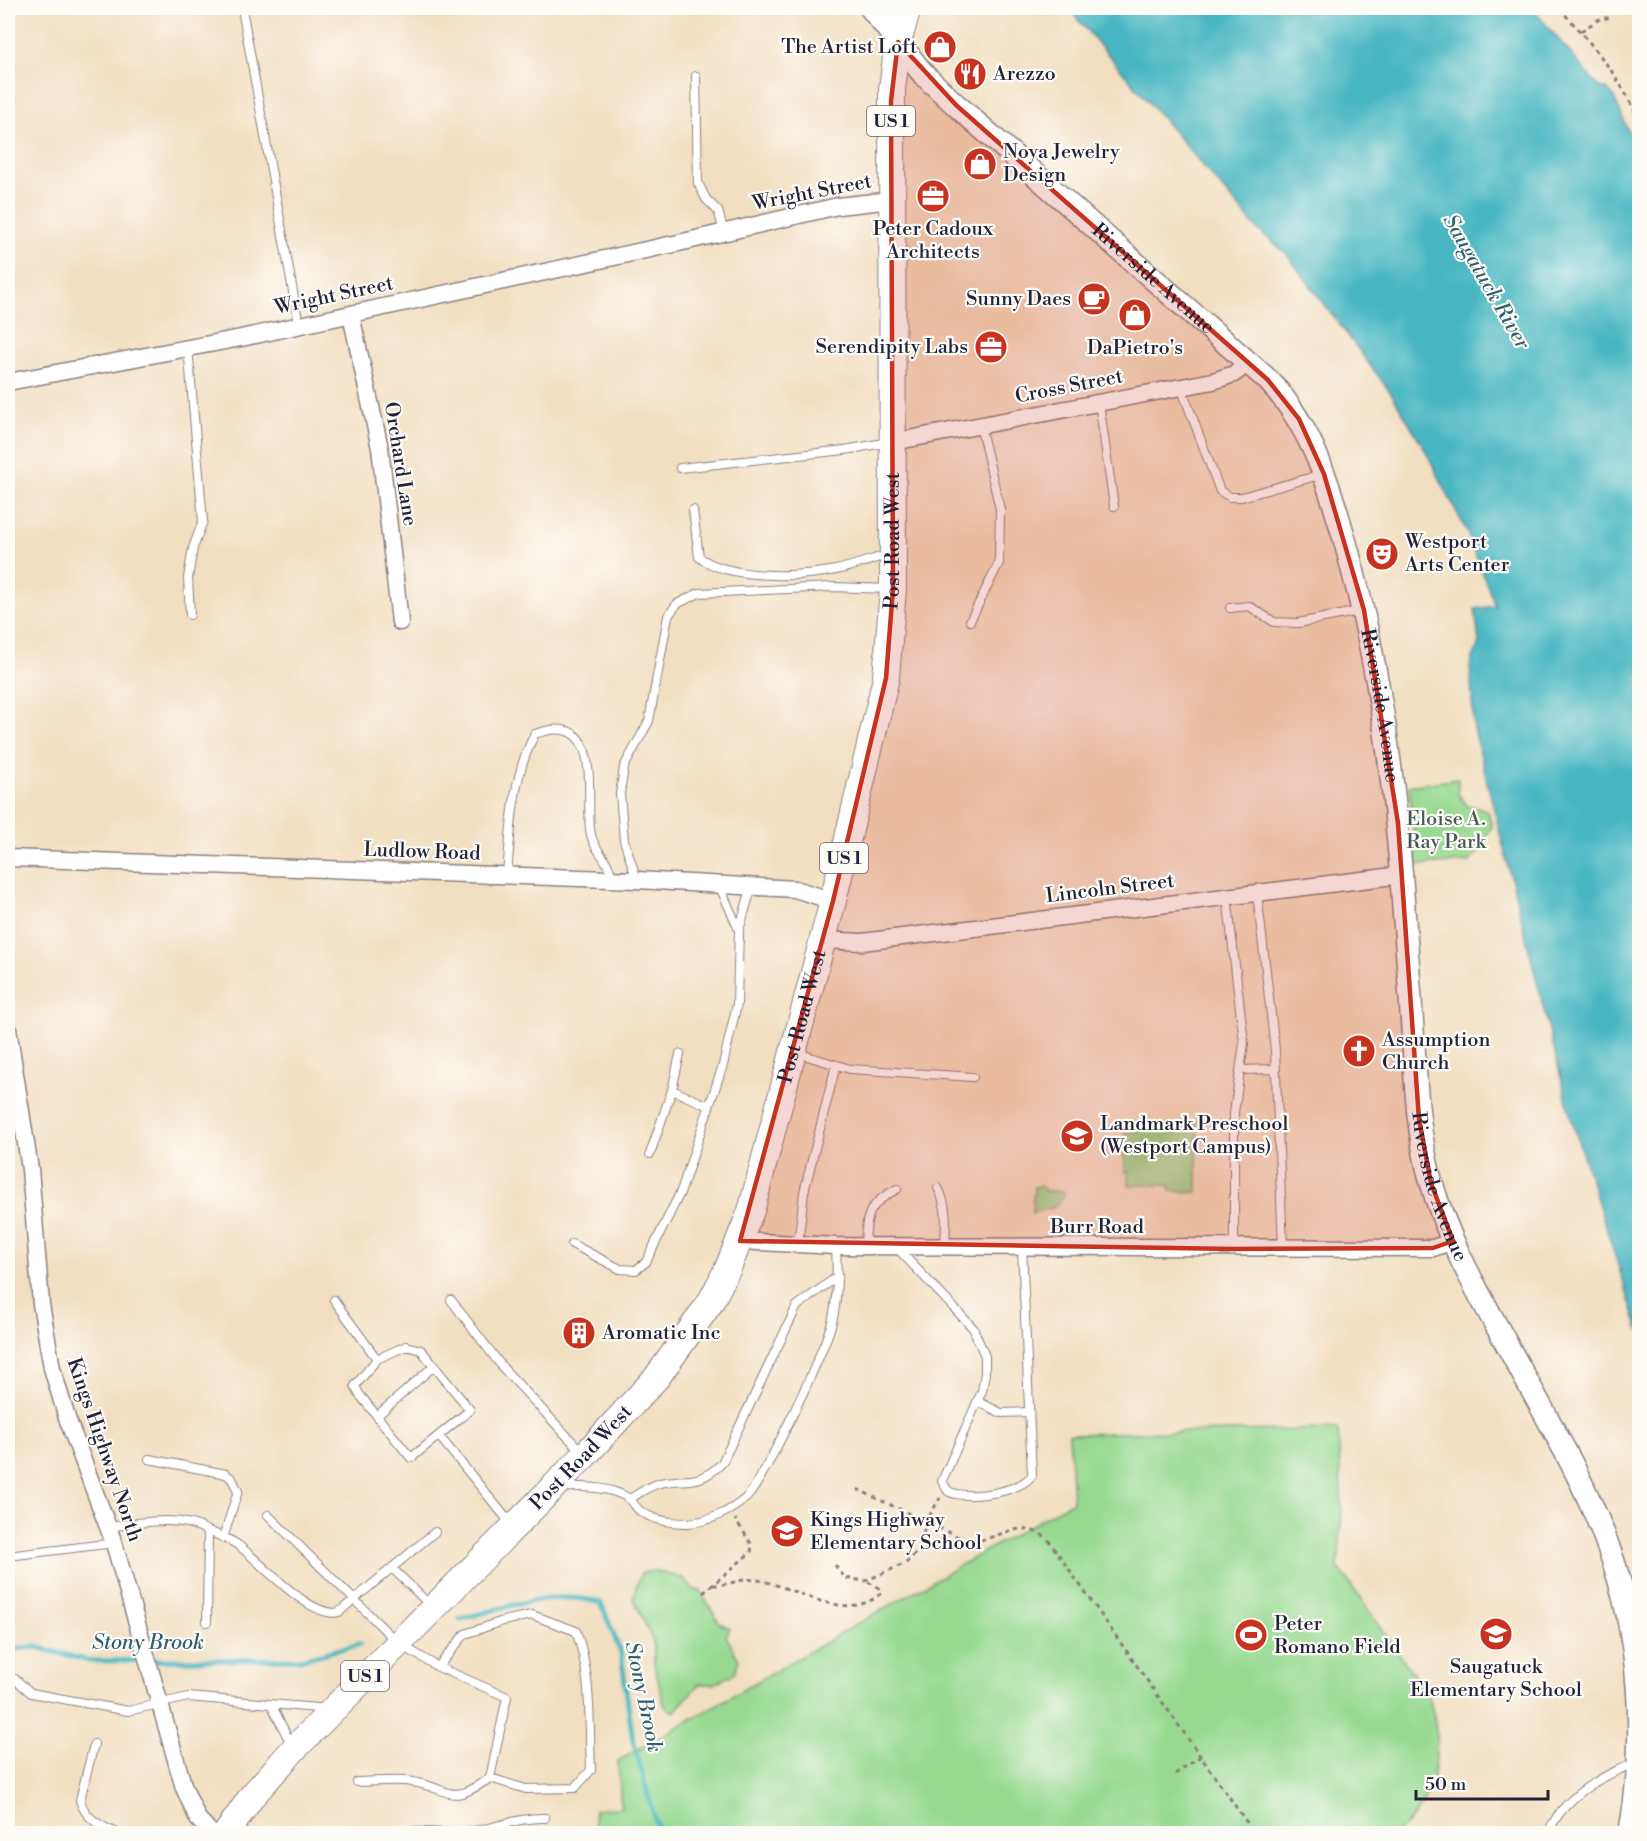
<svg xmlns="http://www.w3.org/2000/svg" width="1647" height="1841" font-family="'Libre Bodoni',serif">
<style>
.green{fill:#97d991;stroke:#5c7e66;stroke-width:1.5}
.water{fill:#48b7c2;stroke:#356c7e;stroke-width:1.5}
.lines{fill:none;stroke-linecap:round;stroke-linejoin:round}
.stream{stroke:#48b7c2;stroke-width:5}
.service-casing{stroke:#8a807e;stroke-width:10}
.minor-casing{stroke:#8a807e;stroke-width:19}
.secondary-casing{stroke:#8a807e;stroke-width:25}
.primary-casing{stroke:#8a807e;stroke-width:28}
.path{stroke:#8a807e;stroke-width:3;stroke-dasharray:4.5 4.5;stroke-linecap:butt}
.service{stroke:#fff;stroke-width:8}
.minor{stroke:#fff;stroke-width:16}
.secondary{stroke:#fff;stroke-width:22}
.primary{stroke:#fff;stroke-width:26}
.marked{fill:#c8321e;fill-opacity:0.2;stroke:#c8321e;stroke-width:4.5;stroke-linejoin:round}
.labels{text-anchor:middle;dominant-baseline:central;stroke-width:4.5;stroke-linejoin:round;paint-order:stroke}
.shield{fill:#fdfcf7;stroke:#646373;stroke-width:1.5}
.shield-label{font-size:18px;font-weight:bold;fill:#22223b}
.poi-label{font-size:20px;fill:#22223b;stroke:#fdfcf7;text-anchor:start}
.street-label{font-size:20px;fill:#22223b;stroke:#fdfcf7}
.park-label{font-size:20px;fill:#455955;stroke:#fdfcf7}
.water-label{font-size:21px;font-style:italic;fill:#315e71;stroke:#fdfcf7}
</style>
<rect width="100%" height="100%" fill="#fdfcf7"/>
<filter id="ink" filterUnits="userSpaceOnUse"><feTurbulence type="fractalNoise" baseFrequency=".0167" numOctaves="2"/><feDisplacementMap in="SourceGraphic" scale="12" xChannelSelector="R" yChannelSelector="G"/><feConvolveMatrix kernelMatrix="1 2 1 2 8 2 1 2 1" color-interpolation-filters="sRGB"/></filter>
<filter id="wash" filterUnits="userSpaceOnUse"><feTurbulence type="fractalNoise" baseFrequency=".008" numOctaves="4" result="noise"/><feDisplacementMap in="SourceGraphic" scale="24" xChannelSelector="R" yChannelSelector="G"/><feGaussianBlur stdDeviation="1.35" result="paint"/><feColorMatrix in="noise" values="0 0 0 0 0 0 0 0 0 0 0 0 0 0 0 0 0 1.4 0 .05"/><feComposite in="paint" operator="in"/></filter>
<g filter="url(#wash)">
<rect width="100%" height="100%" fill="#f2dfc1"/>
<path class="green" d="M1458,779V794L1467,806C1484,806 1490,811 1492,827C1485,834 1486,844 1480,851C1475,856 1473,855 1470,862L1417,865L1409,786Z
M1197,1122V1192L1171,1191L1170,1185H1129V1172H1125V1132Z
M1041,1186L1045,1191H1063L1064,1195L1054,1207L1032,1213L1034,1187Z
M1338,1429L1342,1511L1338,1567L1428,1695C1444,1741 1439,1803 1396,1833H595L594,1809L621,1808L618,1761L1073,1501L1069,1434Z
M655,1571L683,1578L693,1589L701,1591L719,1623L730,1628L726,1636L739,1660L734,1674L713,1684H699L674,1712L665,1707L654,1665V1644L633,1597L641,1573Z"/>
<path class="water" d="M1068,8H1532L1599,87L1607,89L1614,97L1639,157V1331L1571,1118L1474,729L1470,666L1479,643L1475,609L1495,606L1467,532L1422,444L1391,393L1286,253L1258,230Z"/>
<g class="lines">
<path class="stream" d="M460,1619C506,1608 554,1588 601,1603L621,1653L633,1740L659,1834
M8,1649L36,1647L90,1661L302,1659L360,1644"/>
</g>
</g>
<g filter="url(#ink)">
<g class="lines">
<defs>
<path id="service" d="M243,14L299,325
M696,76L698,183L706,199L718,211L724,232
M188,347L203,521L193,548L188,578L190,615
M1181,387L1220,491L1230,497H1242L1323,474
M1099,403L1114,506
M680,468L845,450L889,442
M693,510L699,557C729,580 800,577 836,570C854,566 872,559 890,554
M1230,608L1249,606L1274,622L1298,623L1360,611
M970,621L999,563L1000,509L980,425
M507,875C511,828 512,776 535,734C603,710 586,789 590,829C592,851 608,855 612,879
M637,880L624,840L620,794L624,767L649,721L668,616L677,604L699,593L832,587L890,589
M719,885L739,930
M1257,893L1275,1050L1283,1248
M1227,896L1244,1043L1234,1113V1248
M794,1052L850,1069L973,1077
M680,1054L672,1090L709,1106
M1241,1070L1276,1069
M650,1154L672,1090
M938,1188C948,1206 946,1226 945,1246
M572,1244L620,1269L636,1270L646,1262L681,1191L723,1065L737,1004L739,930L752,886
M798,1245L804,1192L836,1065
M865,1246C866,1215 868,1204 897,1189
M897,1248L973,1328L985,1356V1373L982,1391L942,1481L948,1491C964,1501 1022,1492 1032,1475L1022,1247
M334,1300L377,1359
M451,1300L503,1368L583,1453
M406,1346L421,1350L470,1410L411,1458L359,1394L355,1386L377,1359Z
M977,1401L1001,1413L1030,1412
M378,1415L435,1365
M439,1436L511,1524
M149,1459L226,1474L232,1479L238,1491L223,1538
M561,1488C583,1486 608,1486 628,1498C633,1501 635,1507 640,1511C653,1520 672,1523 688,1523C709,1522 731,1511 746,1498C763,1482 828,1344 833,1318C838,1295 837,1270 836,1246
M630,1499C639,1493 649,1486 660,1483C687,1477 698,1487 722,1463L797,1306L838,1276
M268,1515L398,1643L438,1667L507,1697L490,1778C448,1806 455,1790 413,1782C396,1779 375,1782 357,1782
M109,1527C141,1523 180,1514 208,1531L207,1622
M208,1531C218,1535 229,1539 238,1545C261,1562 311,1620 339,1612L435,1532
M16,1555L114,1543
M392,1568L432,1607
M438,1667L465,1634L503,1621L532,1615L576,1631C592,1674 589,1724 591,1770L575,1788L526,1789L490,1778
M15,1679L31,1693L128,1711L188,1697L329,1709
M271,1704L292,1746
M94,1744L80,1800C85,1819 102,1827 119,1834
M385,1834C412,1828 439,1835 466,1832C493,1830 517,1817 545,1818
M1548,1834C1562,1797 1601,1776 1635,1763"/>
<path id="minor" d="M670,245L838,206L892,200
M351,315L380,448L400,622
M8,382L241,338L669,245
M893,442L1213,381L1234,374L1249,362
M8,858L637,880L795,889L833,901
M823,940L862,942L1402,875
M8,1029L30,1169L41,1304L52,1368L67,1418L114,1543L184,1788L198,1819L212,1834
M740,1241L836,1246L1433,1248L1453,1241"/>
<g id="secondary">
<path id="s1" d="M871,8L924,75L956,105L1268,380C1313,427 1331,490 1348,552C1381,673 1396,790 1404,915C1408,960 1411,1006 1414,1052C1416,1095 1419,1139 1431,1181C1448,1243 1482,1299 1512,1354C1546,1417 1584,1479 1608,1546C1641,1635 1647,1741 1630,1834"/>
</g>
<g id="primary">
<path id="s2" d="M226,1834L252,1796L294,1749L585,1455L657,1377L710,1303L728,1268L751,1211L833,901L886,678L893,589L892,89L898,42L908,8"/>
</g>
</defs>
<use href="#service" class="service-casing"/>
<use href="#minor" class="minor-casing"/>
<use href="#secondary" class="secondary-casing"/>
<use href="#primary" class="primary-casing"/>
<path class="path" d="M1559,8C1593,45 1619,75 1640,122
M1581,31L1601,18H1613
M857,1489L967,1541C1000,1542 1015,1516 1047,1538L1255,1834
M835,1565L845,1578L865,1581L906,1563L918,1551L927,1520L940,1498
M713,1585C728,1586 742,1577 758,1580C796,1587 847,1625 881,1593L878,1587L865,1581
M703,1593L751,1552L752,1545L735,1519
M1175,1774L1201,1756"/>
<use href="#service" class="service"/>
<use href="#minor" class="minor"/>
<use href="#secondary" class="secondary"/>
<use href="#primary" class="primary"/>
</g>
</g>
<path class="marked" d="M898,42L956,105L1268,380L1299,419L1324,474L1364,610L1398,823L1419,1119L1431,1183L1453,1241L1433,1248L1234,1249L740,1241L833,901L886,678L893,589L891,101Z"/>
<defs>
<symbol id="shop-disc" viewBox="-11 -11 22 22"><circle r="9.5" fill="#c8321e" stroke="#fdfcf7"/><path d="M-5-2.5h2.3a2.7 3.5 0 0 1 5.4 0H5L5.5 6h-11ZM-1.5-2.5h3a1.5 2.3 0 0 0-3 0Z" fill="#fff"/></symbol>
<symbol id="restaurant-disc" viewBox="-11 -11 22 22"><circle r="9.5" fill="#c8321e" stroke="#fdfcf7"/><path d="M-5-6h1v4h1v-4h1v4h1v-4h1v5L-1.5 .5V6h-2V.5L-5-1ZM5-6V6H3V1.5H1.5Q1.5-4 5-6Z" fill="#fff"/></symbol>
<symbol id="office-disc" viewBox="-11 -11 22 22"><circle r="9.5" fill="#c8321e" stroke="#fdfcf7"/><path d="M-6-3h4V-5.5h4V-3h4V5H-6ZM-1-4.5V-3h2v-1.5ZM-6 0V1H6V0Z" fill="#fff"/></symbol>
<symbol id="cafe-disc" viewBox="-11 -11 22 22"><circle r="9.5" fill="#c8321e" stroke="#fdfcf7"/><path d="M-5.5-4.5H6V0H3Q3 3.5 0 3.5H-2.5Q-5.5 3.5-5.5 0ZM3-3.2v2h1.7v-2ZM-6 4.5H4V6H-6Z" fill="#fff"/></symbol>
<symbol id="theatre-disc" viewBox="-11 -11 22 22"><circle r="9.5" fill="#c8321e" stroke="#fdfcf7"/><path d="M-5-5.5Q0-4 5-5.5V0Q5 5 0 6Q-5 5-5 0ZM-3.3-2.5H-1v1.5H-3.3ZM1-2.5H3.3v1.5H1ZM-2.8 1Q0 5.5 2.8 1Z" fill="#fff"/></symbol>
<symbol id="church-disc" viewBox="-11 -11 22 22"><circle r="9.5" fill="#c8321e" stroke="#fdfcf7"/><path d="M-1.2-6h2.4v3.5h3.3v2.4h-3.3V6h-2.4V-.1h-3.3v-2.4h3.3Z" fill="#fff"/></symbol>
<symbol id="school-disc" viewBox="-11 -11 22 22"><circle r="9.5" fill="#c8321e" stroke="#fdfcf7"/><path d="M0-5L7-2L0 1L-7-2ZM-4 1L0 2.5L4 1V4Q0 6-4 4Z" fill="#fff"/></symbol>
<symbol id="building-disc" viewBox="-11 -11 22 22"><circle r="9.5" fill="#c8321e" stroke="#fdfcf7"/><path d="M-4-6H4V6H1V3H-1V6H-4ZM-2.5-4.3h1.7v1.8h-1.7ZM.8-4.3h1.7v1.8H.8ZM-2.5-1h1.7V.8h-1.7ZM.8-1h1.7V.8H.8Z" fill="#fff"/></symbol>
<symbol id="stadium-disc" viewBox="-11 -11 22 22"><circle r="9.5" fill="#c8321e" stroke="#fdfcf7"/><path d="M0-5a6.5 5 0 1 0 0 10a6.5 5 0 1 0 0-10ZM-3.5-1.8h7v3.6h-7Z" fill="#fff"/></symbol>
</defs>
<g fill-rule="evenodd">
<use href="#shop-disc" x="921" y="28" width="38" height="38"/>
<use href="#restaurant-disc" x="951" y="55" width="38" height="38"/>
<use href="#shop-disc" x="961" y="145" width="38" height="38"/>
<use href="#office-disc" x="914" y="177" width="38" height="38"/>
<use href="#cafe-disc" x="1075" y="280" width="38" height="38"/>
<use href="#shop-disc" x="1116" y="296" width="38" height="38"/>
<use href="#office-disc" x="972" y="328" width="38" height="38"/>
<use href="#theatre-disc" x="1363" y="535" width="38" height="38"/>
<use href="#church-disc" x="1340" y="1032" width="38" height="38"/>
<use href="#school-disc" x="1058" y="1117" width="38" height="38"/>
<use href="#building-disc" x="560" y="1314" width="38" height="38"/>
<use href="#school-disc" x="768" y="1512" width="38" height="38"/>
<use href="#school-disc" x="1477" y="1615" width="38" height="38"/>
<use href="#stadium-disc" x="1232" y="1616" width="38" height="38"/>
</g>
<g class="labels">
<g class="shield">
<rect x="867" y="106" width="48" height="30" rx="4.5"/>
<rect x="820" y="843" width="48" height="30" rx="4.5"/>
<rect x="341" y="1661" width="48" height="30" rx="4.5"/>
</g>
<g class="shield-label">
<text x="891" y="121">US 1</text>
<text x="844" y="858">US 1</text>
<text x="365" y="1676">US 1</text>
</g>
<g class="poi-label">
<text x="917" y="47" text-anchor="end">The Artist Loft</text>
<text x="993" y="74">Arezzo</text>
<text x="1003" y="152">Noya Jewelry<tspan x="1003" dy="23">Design</tspan></text>
<text x="933" y="229" text-anchor="middle">Peter Cadoux<tspan x="933" dy="23">Architects</tspan></text>
<text x="1071" y="299" text-anchor="end">Sunny Daes</text>
<text x="968" y="347" text-anchor="end">Serendipity Labs</text>
<text x="1135" y="348" text-anchor="middle">DaPietro's</text>
<text x="1405" y="542">Westport<tspan x="1405" dy="23">Arts Center</tspan></text>
<text x="1382" y="1040">Assumption<tspan x="1382" dy="23">Church</tspan></text>
<text x="1100" y="1124">Landmark Preschool<tspan x="1100" dy="23">(Westport Campus)</tspan></text>
<text x="602" y="1333">Aromatic Inc</text>
<text x="810" y="1520">Kings Highway<tspan x="810" dy="23">Elementary School</tspan></text>
<text x="1274" y="1624">Peter<tspan x="1274" dy="23">Romano Field</tspan></text>
<text x="1496" y="1667" text-anchor="middle">Saugatuck<tspan x="1496" dy="23">Elementary School</tspan></text>
</g>
<g class="street-label">
<text transform="translate(812 193) rotate(-11)">Wright Street</text>
<text stroke="none"><textPath href="#s1" startOffset="392">Riverside Avenue</textPath></text>
<text transform="translate(334 296) rotate(-12)">Wright Street</text>
<text transform="translate(1069 387) rotate(-11)">Cross Street</text>
<text transform="translate(400 464) rotate(81)">Orchard Lane</text>
<text stroke="none"><textPath href="#s2" startOffset="1508">Post Road West</textPath></text>
<text stroke="none"><textPath href="#s1" startOffset="894">Riverside Avenue</textPath></text>
<text transform="translate(422 852) rotate(2)">Ludlow Road</text>
<text transform="translate(1110 889) rotate(-7)">Lincoln Street</text>
<text stroke="none"><textPath href="#s2" startOffset="1022">Post Road West</textPath></text>
<text stroke="none"><textPath href="#s1" startOffset="1380">Riverside Avenue</textPath></text>
<text x="1097" y="1227">Burr Road</text>
<text transform="translate(104 1450) rotate(71)">Kings Highway North</text>
<text stroke="none"><textPath href="#s2" startOffset="518">Post Road West</textPath></text>
</g>
<g class="park-label">
<text x="1446" y="819">Eloise A.<tspan x="1446" dy="23">Ray Park</tspan></text>
</g>
<g class="water-label">
<text transform="translate(1486 282) rotate(60)">Saugatuck River</text>
<text x="148" y="1643">Stony Brook</text>
<text transform="translate(643 1697) rotate(78)">Stony Brook</text>
</g>
</g>
<rect width="1647" height="1841" fill="none" stroke="#fdfcf7" stroke-width="30"/>
<path d="M1416 1790v9h132v-9" fill="none" stroke="#22223b" stroke-width="3"/>
<text x="1425" y="1790" font-size="18" fill="#22223b" stroke="#fdfcf7" stroke-width="4.5" paint-order="stroke">50 m</text>
</svg>
